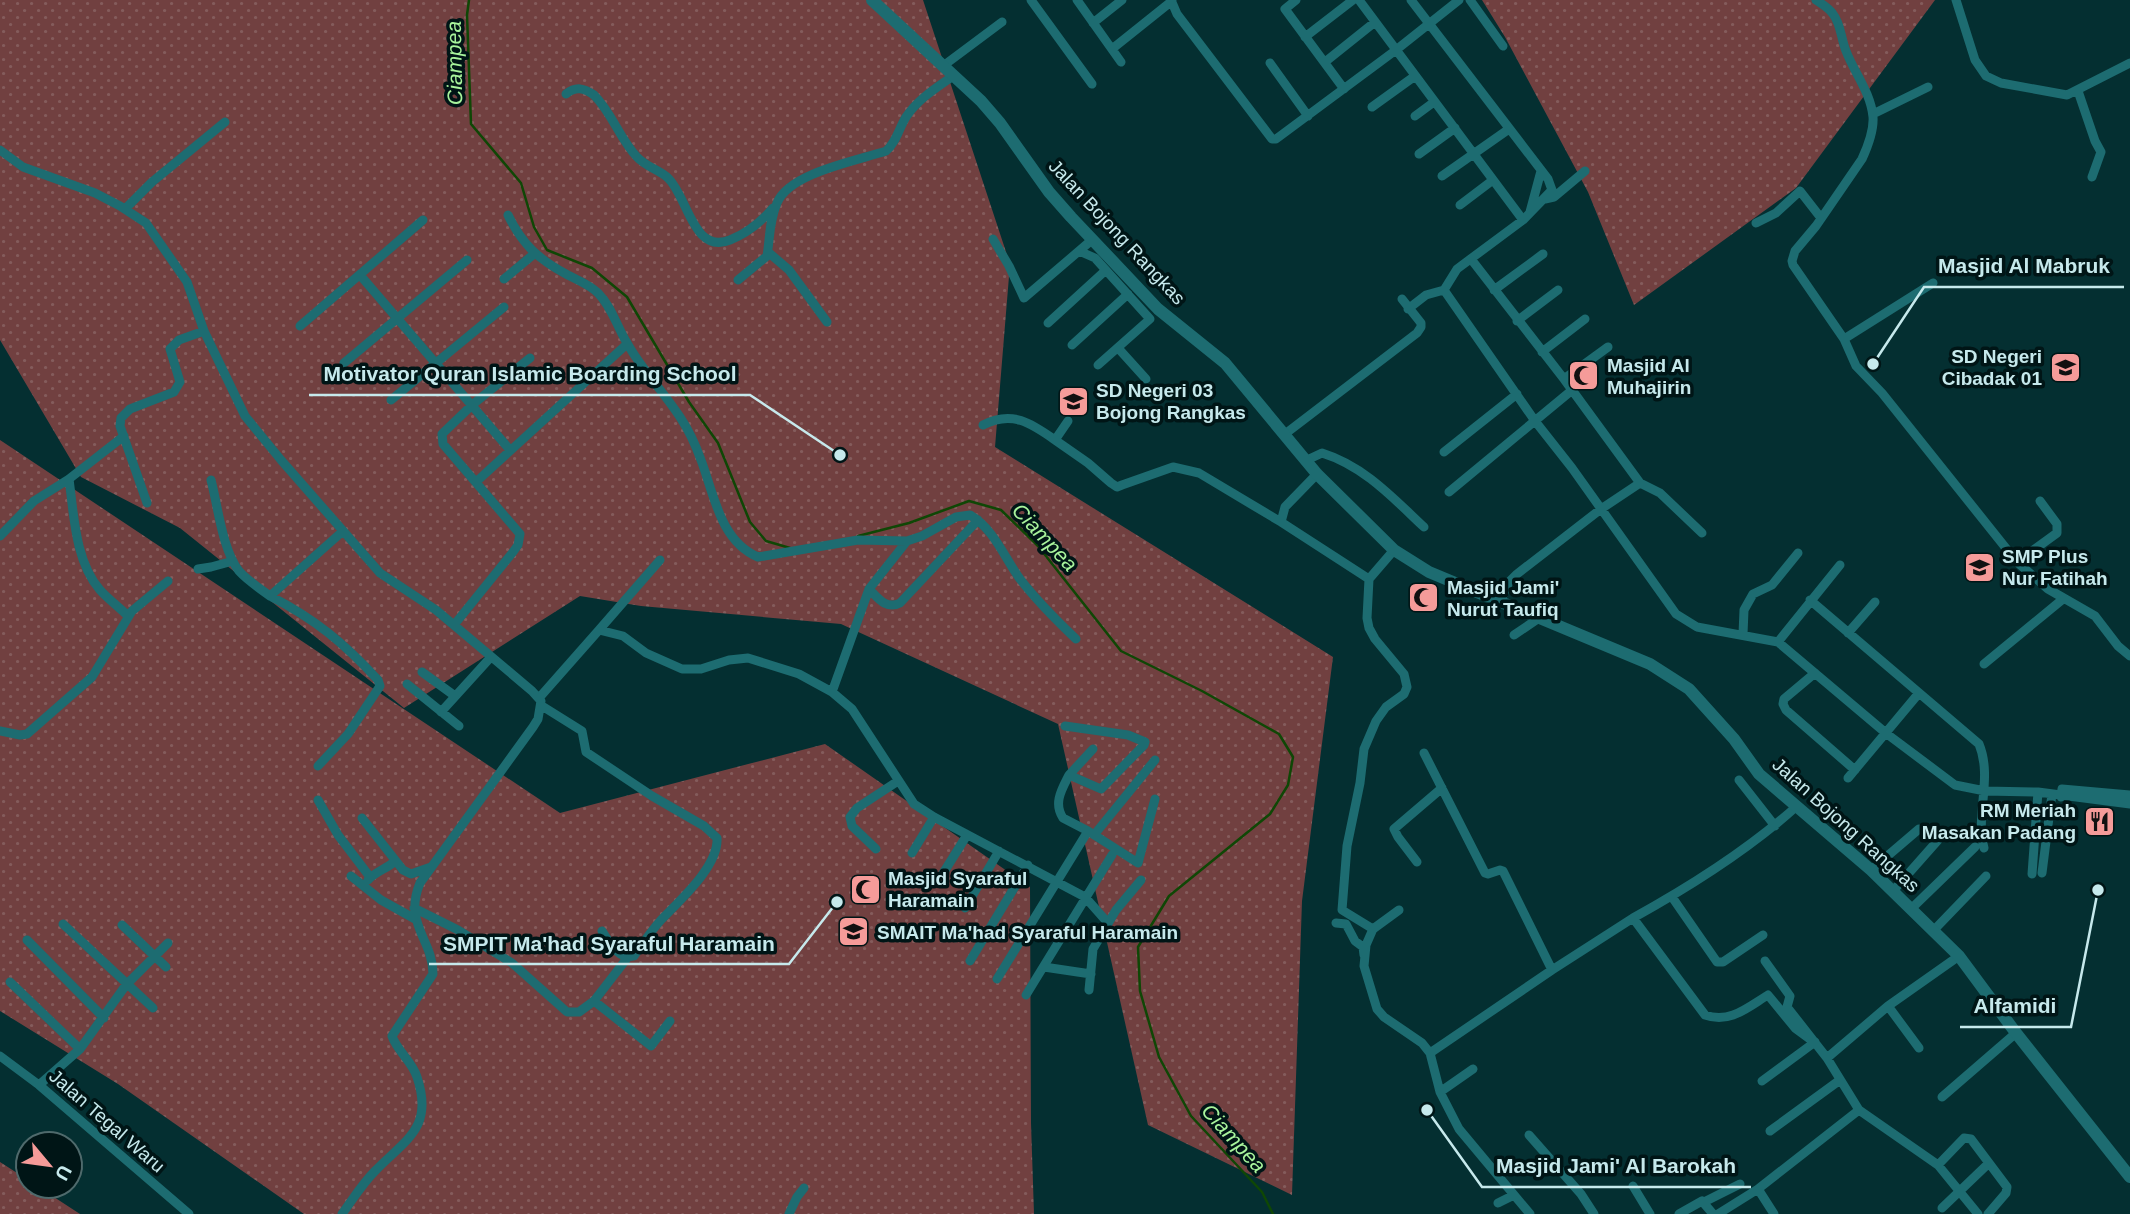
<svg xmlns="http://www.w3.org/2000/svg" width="2130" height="1214" font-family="Arial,sans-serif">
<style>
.grass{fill:url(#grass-dots)}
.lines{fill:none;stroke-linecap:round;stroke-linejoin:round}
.stream{stroke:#0f4705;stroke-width:2.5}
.minor{stroke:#1d6c71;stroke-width:9}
.secondary{stroke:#1d6c71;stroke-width:12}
.labels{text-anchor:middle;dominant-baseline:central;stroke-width:7;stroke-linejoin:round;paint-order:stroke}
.street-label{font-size:19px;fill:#c6e9ec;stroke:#001516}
.poi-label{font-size:19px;font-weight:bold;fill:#c6e9ec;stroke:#001516;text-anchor:start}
.water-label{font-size:21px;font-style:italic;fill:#a8f49c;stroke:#001516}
.leader{fill:none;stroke:#c6e9ec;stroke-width:2.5}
.callout-dot{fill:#c6e9ec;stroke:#001516;stroke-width:2.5}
.callout-label{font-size:21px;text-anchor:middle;font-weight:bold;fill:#c6e9ec;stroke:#001516;stroke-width:7;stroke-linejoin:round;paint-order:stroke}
</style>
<defs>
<pattern id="grass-dots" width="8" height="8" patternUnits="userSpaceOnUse" patternTransform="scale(1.75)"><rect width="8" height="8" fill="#714040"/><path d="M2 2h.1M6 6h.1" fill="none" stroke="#845c5c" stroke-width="1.8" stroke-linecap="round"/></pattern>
</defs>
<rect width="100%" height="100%" fill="#042f31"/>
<path class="grass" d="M0,0H923L1010,264L995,447L1333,657L1302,901L1292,1195L1148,1125L1058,724L841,624L641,606L580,596L404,708L180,528L81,477L0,340Z
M1482,0H1935L1796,188L1634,305L1588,192L1505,37Z
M0,440L560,813L825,744L1030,887L1031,1123L1034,1214H304L118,1084L0,1011Z
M0,1162L28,1180V1186H37L80,1214H0Z"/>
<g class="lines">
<path class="stream" d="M469,0L467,15L471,124L521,183L534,227L547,250L592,268L627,297L689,402L718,443L750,522L766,541L790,548
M858,536L909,523L969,501L1001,510L1038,546L1121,651L1202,691L1279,734L1293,757L1288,785L1270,814L1169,896L1138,947L1140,991L1159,1057L1191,1116L1262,1192L1273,1214"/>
<path class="minor" d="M1031,0L1092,84
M1077,0L1121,62
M1171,0L1177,14L1272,139H1276L1396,50L1459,0
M1296,0L1285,9L1344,89
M1359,0L1523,220
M1411,0L1548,179L1552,190L1523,220L1457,269L1444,290L1535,421L1572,468L1676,614L1697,627L1778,642L1887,734L1955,785L1985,791L2038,792L2130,804
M1470,0L1503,46
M1816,0C1822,4 1829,8 1833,14C1841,24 1841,39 1846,51C1854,72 1871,93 1873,117C1874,131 1868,146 1862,159L1816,226L1795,251L1792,261L1793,265L1844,339L1856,366L1882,393L2017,562L2048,589L2095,616L2118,646L2130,656
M1956,0L1975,60L1986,76L2001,83L2067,95L2130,63
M1093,23L1122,0
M1305,37L1353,0
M1112,49L1172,1
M1325,62L1375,22
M1270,63L1308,116
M943,66L1002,22
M2078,91L2095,141L2101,152L2092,177
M566,94C576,86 584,88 594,95C612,113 620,139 637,157C646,167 660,170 668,178C688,197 693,255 730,240C747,233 761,222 773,208
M1372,107L1415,76
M1873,114L1928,87
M1415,116L1434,102
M0,150L23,167L95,193L120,206L146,223L187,282L204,331L245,416L281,460L380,573L436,610L532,691L541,701L538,719L533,727L420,883C403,924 433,939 433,974L392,1036C397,1051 412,1061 417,1077C434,1128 406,1139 375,1171C362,1184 353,1199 342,1214
M1419,154L1455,128
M1442,176L1509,129
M1545,199L1554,197L1585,171
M1460,205L1493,180
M125,209L152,182L225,122
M1530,212L1541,171
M508,215C522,244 538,259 566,274C577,280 589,284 598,293C612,307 617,327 627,343C642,370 663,391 680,417C688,429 696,446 701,460C714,494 720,541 758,557L858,540L907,541L922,536L956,517L970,515C994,529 1004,557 1020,579C1037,601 1056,620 1076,639
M1756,223L1776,213L1800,191L1821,218
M993,239L1009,266L1024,298L1093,239
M1079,251L1095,258L1150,319L1098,365
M768,252L789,270L827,322
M1471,259L1564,379L1640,483L1601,509L1517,574L1509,582L1500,602
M360,275L510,450
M504,279L534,254
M738,280L767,256C770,238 769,222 777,203C789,173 856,161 886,151C896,143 899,128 906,117C918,99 936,88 953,76
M1494,290L1543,254
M1408,309L1426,295L1444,290
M1517,321L1558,290
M1048,323L1106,270
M300,326L423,220
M1844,339L1933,283
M1072,345L1128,294
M1118,348L1146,379
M1542,352L1585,319
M344,363L467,260
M1564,379L1608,347
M391,400L504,307
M1068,421L1055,440L1088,463L1111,483L1117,487L1122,485L1173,467L1199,473L1281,522L1369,579
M983,425C1012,410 1031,423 1055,440
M1285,434L1417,333L1421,327V323L1402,299
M1444,452L1517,394
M1307,460L1322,453C1364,466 1393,498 1424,527
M69,479C74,515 75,561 100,590C108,599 119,607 128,616
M211,480C218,506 222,549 239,571C247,580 259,588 270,596L343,531
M476,482L627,344
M1640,483L1660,493L1702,533
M1449,492L1571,391
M147,503L120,426L121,418L130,409L174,392L180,382L170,349L179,340L204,331
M1281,522L1285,507L1317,474
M0,536L34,501L69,479L124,436
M907,541L869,589C878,598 886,610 900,603L978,520
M1394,550L1369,579L1367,618L1369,628L1375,639L1404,674L1407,687L1404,694L1386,707L1376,721L1364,749L1360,783L1347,846L1342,910L1373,929L1366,945L1364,966L1377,1009L1384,1017L1422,1043L1430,1053L1440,1092L1459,1129L1530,1214
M2017,562L2057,533V524L2040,501
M198,569L211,567L233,561
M270,596C315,619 344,643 378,680L380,686L348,734L318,766
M1810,600L1979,744C1993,778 1975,815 1984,848
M454,625L513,552L518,545L520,534L443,444L442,434L472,405L530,358
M599,630L660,560
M1848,633L1875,602
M1743,634L1744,610L1753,594L1772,585L1798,553
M1514,635L1539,618
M1778,642L1840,565
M1984,664L2063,599
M422,672L455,696
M1815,673L1784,699L1783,704L1786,710L1855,770
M407,684L459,726
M832,692L869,589
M539,698L599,630L623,636L646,653L682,669H701L729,660L748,658L799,674L832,692L852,709L914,804L934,817L1085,897L1108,923
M542,706L582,731L586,752L652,796L704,826L717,838C719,866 679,901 661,920C651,931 643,943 634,956C618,960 610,943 602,931
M441,712L490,658
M1065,726L1128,735L1145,742L1144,745L1101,789L1069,775C1062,789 1053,803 1063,818L1088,831L1138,863L1155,799
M0,731L20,735L27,734L92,677L132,611L168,581
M1424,753L1485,873L1488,874L1500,870L1503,871L1552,970
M1069,775L1093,749
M1848,778L1919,693
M1739,780L1775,826
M2061,797L2062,789L2130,795
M318,800L338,835L370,877
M1797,806C1747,851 1691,886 1633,918L1705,1015C1730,1024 1748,1007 1768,995L1795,1028L1810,1039
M362,818L403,870L411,874L431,867
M1094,835L1155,760
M876,849L852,826L850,817L857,808L898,781
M912,853L934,817
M1417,862L1398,837L1394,829L1442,788
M1871,870L1919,829
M2042,873L2052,794
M2032,874L2038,792
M942,875L967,835
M351,876L381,900L415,919
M368,880C375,872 386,869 394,862
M1893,891L1939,839
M1672,897L1717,962H1723L1763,935
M414,908L458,930L512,963L567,1012H579L594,1001
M965,908L999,851
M1911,909L1975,847
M1336,923L1346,924L1355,941L1363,947L1364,955
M63,924L153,1008
M122,925L166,967
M1373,929L1399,910
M1933,931L1986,876
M27,940L104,1018
M628,957L594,1001L651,1046L670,1021
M970,961L1028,865
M1765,961L1790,996L1787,1007L1827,1058
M1044,967L1091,974
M997,979L1088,831
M10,982L80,1049
M1089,990L1093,949L1116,910L1141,880
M1026,995L1112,855
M1888,1006L1919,1048
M1430,1053L1552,970L1633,918
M0,1056L39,1085L189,1214
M1762,1081L1815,1042
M39,1085L80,1049L126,985L168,943
M1440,1092L1473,1069
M1942,1097L2016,1033
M1859,1110L1938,1165L1978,1214
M1770,1131L1840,1080
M1529,1135L1581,1194L1594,1214
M1938,1165L1964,1138L1971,1139L2007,1187L2006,1193L1988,1214
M1633,1186L1650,1214
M1758,1189L1774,1214
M1704,1202L1740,1184
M1498,1203L1514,1195
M1942,1208L1989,1163
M789,1214L797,1197L804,1188
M1679,1214L1702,1201L1713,1214
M1718,1214L1758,1189L1859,1110L1827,1058L1888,1006L1959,956"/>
<path class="secondary" d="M872,0L981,101L1000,123L1049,192L1071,217L1158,309L1225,363L1317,474L1394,550L1429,572L1650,664L1689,689L1734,739L1759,774L1871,870L1959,956L2016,1033L2130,1177"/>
</g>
<defs>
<symbol id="school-square" viewBox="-11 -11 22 22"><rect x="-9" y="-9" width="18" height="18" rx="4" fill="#f59b99" stroke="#001516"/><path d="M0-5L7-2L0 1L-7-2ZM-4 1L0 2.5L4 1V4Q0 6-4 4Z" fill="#111"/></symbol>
<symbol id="mosque-square" viewBox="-11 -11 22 22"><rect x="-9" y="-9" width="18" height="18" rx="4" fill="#f59b99" stroke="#001516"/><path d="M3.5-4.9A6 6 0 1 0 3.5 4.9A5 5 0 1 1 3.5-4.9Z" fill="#111"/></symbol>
<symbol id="restaurant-square" viewBox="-11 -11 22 22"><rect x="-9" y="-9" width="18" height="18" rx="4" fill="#f59b99" stroke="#001516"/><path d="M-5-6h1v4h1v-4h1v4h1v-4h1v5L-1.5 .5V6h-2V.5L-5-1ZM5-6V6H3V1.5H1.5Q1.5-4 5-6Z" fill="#111"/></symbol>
</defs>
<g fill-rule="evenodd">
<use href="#school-square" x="2048" y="350" width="35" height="35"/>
<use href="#mosque-square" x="1566" y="358" width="35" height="35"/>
<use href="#school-square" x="1056" y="384" width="35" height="35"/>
<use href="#school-square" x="1962" y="550" width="35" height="35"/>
<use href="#mosque-square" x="1406" y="580" width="35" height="35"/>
<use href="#restaurant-square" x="2082" y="804" width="35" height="35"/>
<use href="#mosque-square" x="848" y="872" width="35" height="35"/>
<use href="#school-square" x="836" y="914" width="35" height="35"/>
</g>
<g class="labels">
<g class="street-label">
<text transform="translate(1117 232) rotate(47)">Jalan Bojong Rangkas</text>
<text transform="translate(1846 825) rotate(42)">Jalan Bojong Rangkas</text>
<text transform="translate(107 1121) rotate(41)">Jalan Tegal Waru</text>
</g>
<g class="poi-label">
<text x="2042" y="356" text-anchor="end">SD Negeri<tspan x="2042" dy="22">Cibadak 01</tspan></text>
<text x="1607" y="365">Masjid Al<tspan x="1607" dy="22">Muhajirin</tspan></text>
<text x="1096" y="390">SD Negeri 03<tspan x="1096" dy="22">Bojong Rangkas</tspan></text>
<text x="2002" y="556">SMP Plus<tspan x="2002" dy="22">Nur Fatihah</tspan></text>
<text x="1447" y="587">Masjid Jami'<tspan x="1447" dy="22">Nurut Taufiq</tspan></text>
<text x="2076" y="810" text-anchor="end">RM Meriah<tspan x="2076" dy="22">Masakan Padang</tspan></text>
<text x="888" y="878">Masjid Syaraful<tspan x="888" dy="22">Haramain</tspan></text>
<text x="877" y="932">SMAIT Ma'had Syaraful Haramain</text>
</g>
<g class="water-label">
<text transform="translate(454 63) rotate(-91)">Ciampea</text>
<text transform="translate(1045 537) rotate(47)">Ciampea</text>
<text transform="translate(1234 1138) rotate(48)">Ciampea</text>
</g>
</g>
<path class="leader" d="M1873 364L1924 287H2124M840 455L750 395H309M837 902L789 964H429M2098 890L2071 1027H1960M1427 1110L1482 1187H1751"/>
<g class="callout-dot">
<circle cx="1873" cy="364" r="7"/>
<circle cx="840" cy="455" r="7"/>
<circle cx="837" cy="902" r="7"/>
<circle cx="2098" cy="890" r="7"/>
<circle cx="1427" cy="1110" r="7"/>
</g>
<g class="callout-label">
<text x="2024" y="273">Masjid Al Mabruk</text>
<text x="530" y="381">Motivator Quran Islamic Boarding School</text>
<text x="609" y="951">SMPIT Ma'had Syaraful Haramain</text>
<text x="2015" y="1013">Alfamidi</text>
<text x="1616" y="1173">Masjid Jami' Al Barokah</text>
</g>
<g transform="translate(49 1165) rotate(119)"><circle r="33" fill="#001516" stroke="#4f6a6c" stroke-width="2"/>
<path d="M0-5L12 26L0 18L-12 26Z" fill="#f59b99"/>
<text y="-10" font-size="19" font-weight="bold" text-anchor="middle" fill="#c6e9ec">U</text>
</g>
</svg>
